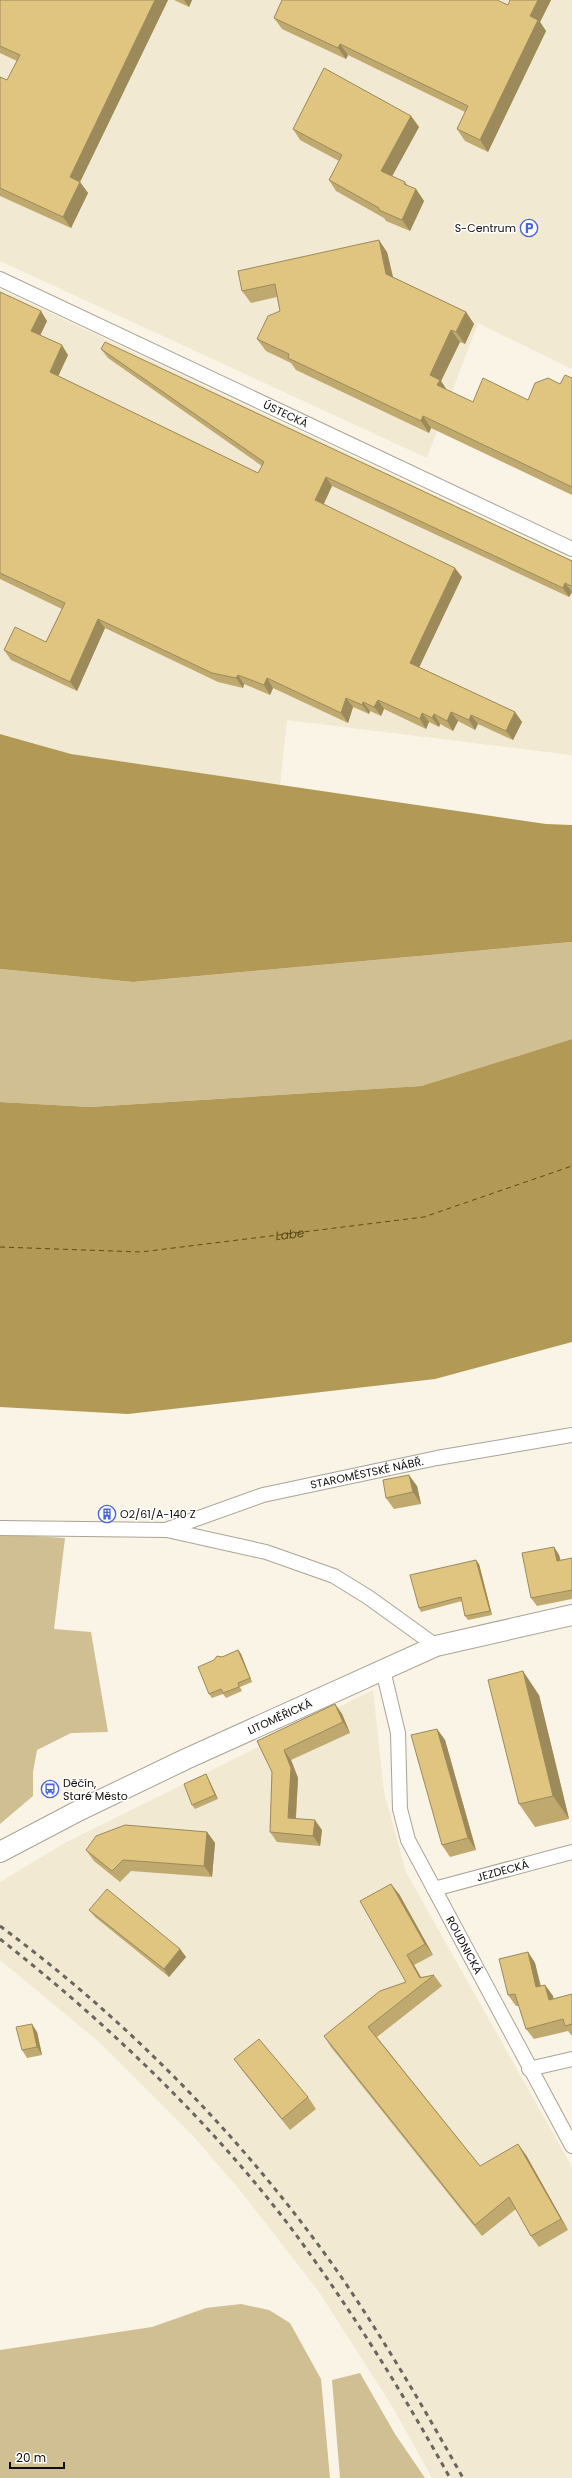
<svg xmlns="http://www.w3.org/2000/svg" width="572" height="2478" font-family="Poppins,sans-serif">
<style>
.built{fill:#f1e9d2}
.green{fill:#d0bf92}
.water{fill:#b29955}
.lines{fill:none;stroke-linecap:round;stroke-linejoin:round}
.ferry{stroke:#5d4b16;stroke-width:1;stroke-dasharray:5 4;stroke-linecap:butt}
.street-casing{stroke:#a9a496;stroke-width:16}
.secondary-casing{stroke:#a9a496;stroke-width:22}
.street{stroke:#fff;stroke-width:14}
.secondary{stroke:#fff;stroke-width:20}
.rail{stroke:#69665e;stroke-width:3;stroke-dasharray:5 5;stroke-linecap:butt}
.wall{fill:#c0a96e}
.shaded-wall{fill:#9c8a5a}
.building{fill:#dfc580;stroke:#9c8a5a}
.labels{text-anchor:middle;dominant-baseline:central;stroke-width:3;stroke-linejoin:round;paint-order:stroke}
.poi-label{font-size:11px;fill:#110f0b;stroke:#fff;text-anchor:start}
.street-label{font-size:11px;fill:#110f0b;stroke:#fff}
.water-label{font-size:12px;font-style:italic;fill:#5d4b16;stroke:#fff}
</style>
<rect width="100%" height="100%" fill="#f9f4e5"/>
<path class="built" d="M0,0H572V369L478,323L427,458L0,261Z
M0,289L572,560V755L287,720L280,785L71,754L0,733Z
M373,1690L384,1792L406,1872L572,2167V2478H432L392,2406L319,2292L239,2189L193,2136L99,2042L0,1960V1882L63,1844Z"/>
<path class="green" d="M572,942V1039L421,1086L90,1107L0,1102V969L133,982Z
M0,1534L65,1538L54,1629L91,1632L108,1732L71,1733L37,1750L33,1772V1796L0,1824Z
M241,2304L269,2310L290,2323L321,2379L330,2478H0V2350L152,2327L206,2308Z
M360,2373L395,2434L425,2478H340L332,2380Z"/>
<path class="water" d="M0,734L71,754L546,824L572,825V942L133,982L0,969Z
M572,1039V1342L435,1379L128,1414L0,1407V1102L90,1107L421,1086Z"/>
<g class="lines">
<path class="ferry" id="s1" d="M0,1247L141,1252L424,1217L572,1166"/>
<defs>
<g id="street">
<path id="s2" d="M0,279L572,549"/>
<path d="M0,1528L167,1530L266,1552L334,1576L368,1597L436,1646"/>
<path id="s3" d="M168,1529L263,1495L437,1458L572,1435"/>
<path id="s4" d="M383,1670L398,1733L400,1809L408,1840L572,2146"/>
<path id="s5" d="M434,1889L572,1852"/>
<path d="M529,2069L572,2059"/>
</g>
<g id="secondary">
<path id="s6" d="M0,1852L80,1810L186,1759L436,1646L572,1615"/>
</g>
</defs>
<use href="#street" class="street-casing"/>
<use href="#secondary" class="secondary-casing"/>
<use href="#street" class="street"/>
<use href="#secondary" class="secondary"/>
<path class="rail" d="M0,1926C131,2023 249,2144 342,2278C386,2343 425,2410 463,2478
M0,1939C107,2023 213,2124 294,2232C352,2311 403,2393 450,2478"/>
</g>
<path class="wall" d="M0,0H168L80,182L88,193L71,228L0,196V77L7,80L17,61L0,53Z
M174,0H192L189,7Z
M510,0H551L540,22L546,31L488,152L465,141L457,129L465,112L348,55L346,59L282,29L274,18L508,5Z
M411,116L419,127L392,176L405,182L408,186L416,189L424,201L410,231L386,221L384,218L336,191L329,180L339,161L300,140L293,129Z
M387,252L393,277L466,312L474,324L465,344L460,342L441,381L447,390L473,402L528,400L572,378V495L431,428L429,433L296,370L291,363L266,351L257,339L280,311L277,297L251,303L242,291Z
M0,292L47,321L40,335L68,355L58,376L258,473L262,466L108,358L101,349L572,561V592L569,597L332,486L324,504L462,577L419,667L515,712L522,722L513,740L478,724L475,730L458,721L453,731L440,724L439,727L429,722L426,729L384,709L381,716L370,711L369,714L353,707L348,723L273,688L270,695L244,684L243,688L218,682L105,628L77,691L11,660L4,650L46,642L62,609L0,579Z
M417,1486L421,1504L394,1509L386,1498Z
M554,1547L559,1555L561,1561L572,1558V1599L537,1606L531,1598Z
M479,1564L492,1615L468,1620L465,1616L462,1601L421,1612L419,1608Z
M238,1650L241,1654L252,1682L240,1687L242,1691L226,1698L223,1694L212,1698L209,1694L222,1657Z
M539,1695L569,1819L535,1827L519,1804Z
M335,1704L342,1714L350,1733L291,1760L298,1778L296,1819L322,1830L320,1846L277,1842L270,1832L272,1772L257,1741Z
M437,1729L445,1740L476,1850L450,1857L442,1845Z
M208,1778L218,1799L195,1809L192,1805Z
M207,1832L215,1843L212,1877L131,1871L120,1882L94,1861L86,1850Z
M399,1894L433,1955L414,1965L421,1977L434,1975L442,1986L377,2037L480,2166L526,2155L568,2230L539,2247L531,2236L516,2209L482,2236L331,2047L324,2036L406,1982Z
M89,1910L180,1949L186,1957L169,1977L95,1917Z
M528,1952L535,1963L541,1986L545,1985L553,1996V1999L572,1994V2036L568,2031L534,2039L526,2029L519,2006H516L508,1995Z
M37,2032L42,2055L27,2058L22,2050Z
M234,2059L308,2097L316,2109L290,2130L242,2070Z"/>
<path class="shaded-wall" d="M155,0H168L80,182L88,193L71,228L63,217L70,177Z
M184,0H192L189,7Z
M538,0H551L540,22L546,31L488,152L480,140L530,16Z
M340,44L348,55L346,59L338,48Z
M411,116L419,127L389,182L381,171Z
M416,189L424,201L410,231L402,220Z
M379,240L387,252L395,286L386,274Z
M41,311L47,321L38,340L31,331Z
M466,312L474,324L465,344L456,332Z
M451,330L460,342L441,381L448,392L446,397L430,375Z
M62,345L68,355L56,381L50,372Z
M423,416L431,428L429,433L421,421Z
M326,477L332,486L321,509L315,500Z
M455,568L462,577L417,672L410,663Z
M565,583L572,592L569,597L563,588Z
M98,619L105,628L77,691L70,682Z
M238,675L244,684L243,688L236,678Z
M267,678L273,688L270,695L264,685Z
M346,698L353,707L348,723L341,713Z
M378,700L384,709L381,716L374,707Z
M363,702L370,711L369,714L362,705Z
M451,712L458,721L453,731L447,721Z
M515,712L522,722L513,740L506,731Z
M422,713L429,722L426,729L420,719Z
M434,714L440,724L439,727L432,718Z
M471,715L478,724L475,730L469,720Z
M409,1475L417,1486L421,1504L413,1492Z
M554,1547L559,1555L562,1569L557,1561Z
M476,1560L479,1564L492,1615L490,1611Z
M238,1650L241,1654L252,1682L250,1678Z
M523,1671L539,1695L569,1819L553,1796Z
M335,1704L342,1714L350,1733L343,1722Z
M437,1729L445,1740L476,1850L468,1838Z
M284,1750L291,1760L298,1778L295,1829L288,1818Z
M206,1774L208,1778L218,1799L215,1795Z
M315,1820L322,1830L320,1846L313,1836Z
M207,1832L215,1843L212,1877L204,1866Z
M391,1884L399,1894L433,1955L425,1944Z
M180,1949L186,1957L169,1977L164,1969Z
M528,1952L535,1963L543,1998L536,1987Z
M407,1955L414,1965L424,1983L420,1978Z
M545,1985L553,1996L556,2011L549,2000Z
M32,2024L37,2032L42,2055L37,2047Z
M518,2144L526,2155L568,2230L561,2219Z"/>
<path class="building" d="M0,0H155L70,177L80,182L63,217L0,188V77L7,80L20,55L0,46Z
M282,0H497L508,5L510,0H538L530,16L538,20L480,140L457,129L468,106L340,44L338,48L274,18Z
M324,68L411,116L381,171L405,182L404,184L416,189L402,220L379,210V208L329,180L342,155L293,129Z
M379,240L386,274L466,312L456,332L451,330L430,375L440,380L437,385L473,402L483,378L528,400L535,383L548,378L560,384L565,375L572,378V487L423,416L421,421L288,358L289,354L257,339L268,316L280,311L275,284L242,291L238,271Z
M0,292L41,311L31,331L62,345L50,372L258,473L264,462L101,349L105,342L572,561V585L571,586L565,583L563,588L326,477L315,500L455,568L410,663L515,712L506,731L471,715L469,720L451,712L447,721L434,714L432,718L422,713L420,719L378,700L374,707L363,702L362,705L346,698L341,713L267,678L264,685L238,675L236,678L212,673L98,619L70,682L4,650L15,627L46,642L65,603L0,573Z
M409,1475L413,1492L386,1498L383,1480Z
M554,1547L557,1561L572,1558V1590L531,1598L522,1553Z
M476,1560L490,1611L465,1616L461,1597L419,1608L410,1575Z
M238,1650L250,1678L238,1683L239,1687L223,1693L221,1689L209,1694L198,1667L214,1660L217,1656L222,1657Z
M523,1671L553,1796L519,1804L488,1680Z
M335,1704L343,1722L284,1750L291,1768L288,1818L315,1820L313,1836L270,1832L272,1772L257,1741Z
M437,1729L468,1838L442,1845L411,1735Z
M206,1774L215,1795L192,1805L184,1784Z
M125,1825L207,1832L204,1866L123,1860L112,1871L86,1850L96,1836Z
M391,1884L425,1944L407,1955L420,1978L434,1975L368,2027L480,2166L518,2144L561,2219L531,2236L509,2197L475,2225L324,2036L380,1991L406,1982L360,1901Z
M107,1889L180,1949L164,1969L89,1910Z
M528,1952L536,1987L545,1985L549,2000L572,1994V2024L565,2026L563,2019L526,2029L515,1994L508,1995L499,1959Z
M32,2024L37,2047L22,2050L16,2027Z
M259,2039L308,2097L282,2119L234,2059Z"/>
<defs>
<symbol id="parking-ring" viewBox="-11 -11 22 22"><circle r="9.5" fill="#fff" stroke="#4a65d9" stroke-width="1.5"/><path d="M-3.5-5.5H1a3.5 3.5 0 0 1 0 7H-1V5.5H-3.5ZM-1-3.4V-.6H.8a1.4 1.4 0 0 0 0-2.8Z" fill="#4a65d9"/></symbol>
<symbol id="building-ring" viewBox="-11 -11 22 22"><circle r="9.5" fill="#fff" stroke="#4a65d9" stroke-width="1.5"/><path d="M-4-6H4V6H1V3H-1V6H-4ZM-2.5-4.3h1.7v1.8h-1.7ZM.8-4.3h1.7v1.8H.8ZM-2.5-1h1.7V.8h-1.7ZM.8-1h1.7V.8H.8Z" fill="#4a65d9"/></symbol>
<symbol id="bus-ring" viewBox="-11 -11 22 22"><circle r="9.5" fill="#fff" stroke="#4a65d9" stroke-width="1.5"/><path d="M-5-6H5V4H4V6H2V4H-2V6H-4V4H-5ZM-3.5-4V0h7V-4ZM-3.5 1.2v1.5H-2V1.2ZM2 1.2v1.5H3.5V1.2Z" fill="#4a65d9"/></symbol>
</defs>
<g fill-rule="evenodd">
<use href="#parking-ring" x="519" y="218" width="20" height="20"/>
<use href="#building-ring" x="97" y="1504" width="20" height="20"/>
<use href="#bus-ring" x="40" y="1779" width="20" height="20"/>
</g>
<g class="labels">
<g class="poi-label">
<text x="516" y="228" text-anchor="end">S-Centrum</text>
<text x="120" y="1514">O2/61/A-140 Z</text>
<text x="63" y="1783">Děčín,<tspan x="63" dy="13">Staré Město</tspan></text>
</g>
<g class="street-label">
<text stroke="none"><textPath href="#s2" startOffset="316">ÚSTECKÁ</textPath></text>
<text stroke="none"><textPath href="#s3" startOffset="207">STAROMĚSTSKÉ NÁBŘ.</textPath></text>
<text stroke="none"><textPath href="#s6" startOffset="311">LITOMĚŘICKÁ</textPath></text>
<text stroke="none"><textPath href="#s5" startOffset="71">JEZDECKÁ</textPath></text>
<text stroke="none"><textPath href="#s4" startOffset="292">ROUDNICKÁ</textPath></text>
</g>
<g class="water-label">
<text stroke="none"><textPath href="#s1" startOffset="291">Labe</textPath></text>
</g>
</g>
<path d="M10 2462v6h54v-6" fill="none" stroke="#110f0b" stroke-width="2"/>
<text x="16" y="2462" font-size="12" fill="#110f0b" stroke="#ffffff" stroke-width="3" paint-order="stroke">20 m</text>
</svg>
